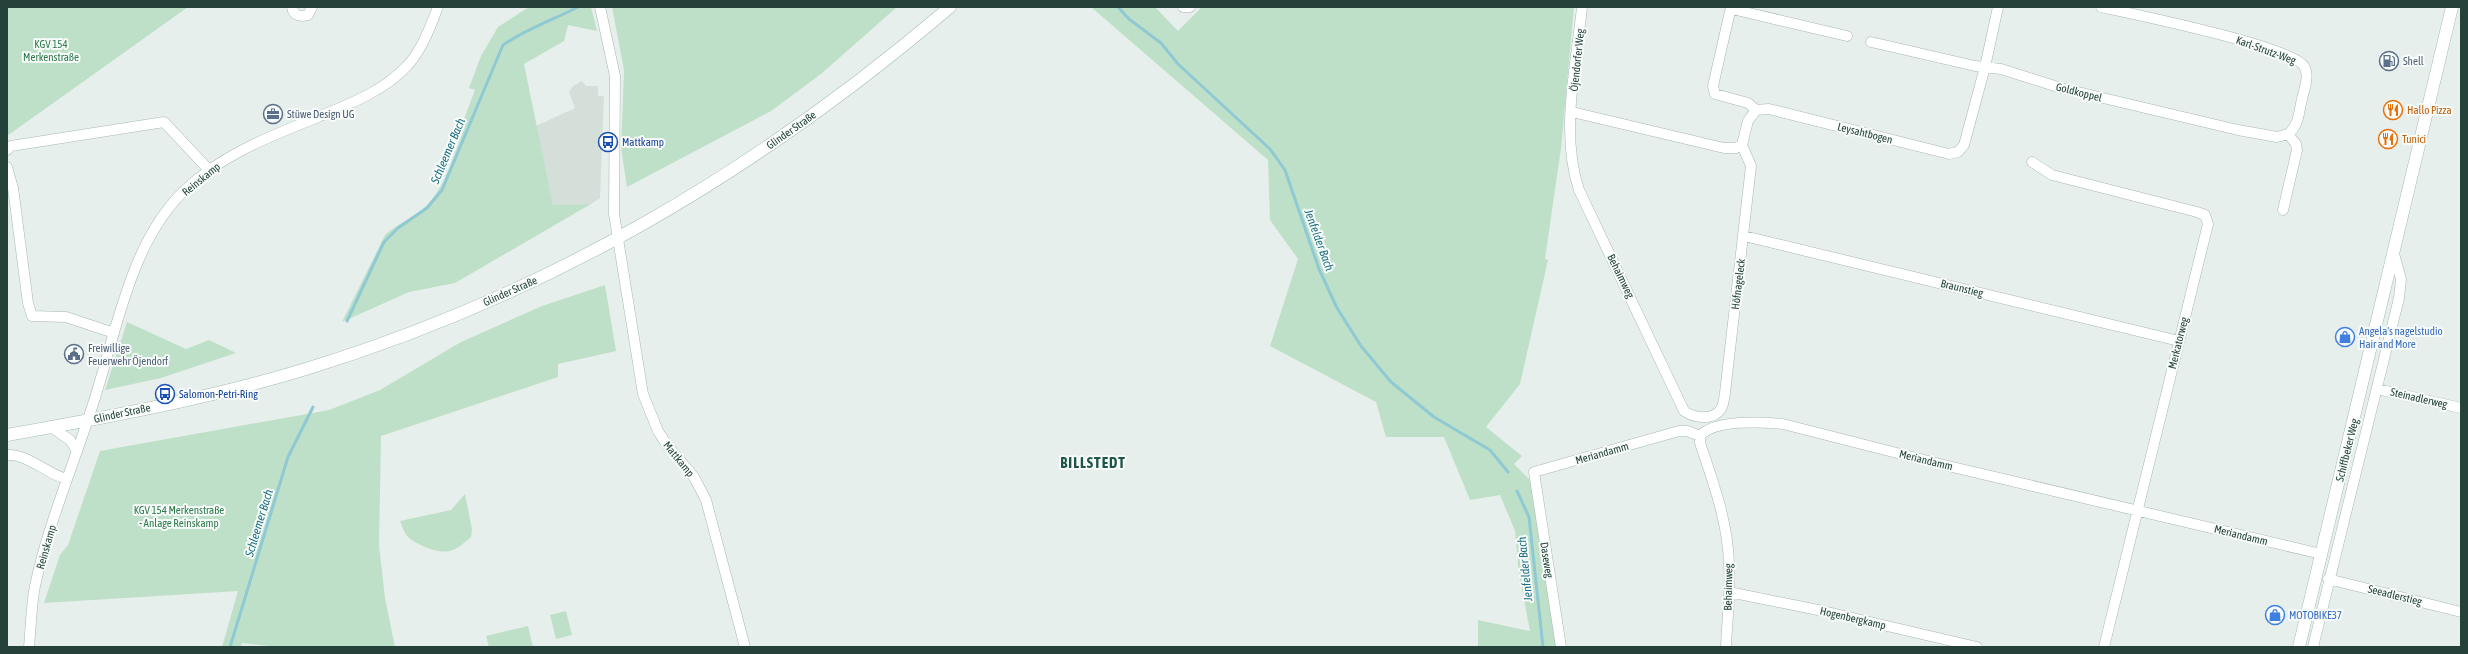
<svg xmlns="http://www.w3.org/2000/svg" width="2468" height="654" font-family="'Asap Condensed',sans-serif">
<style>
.built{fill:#d4dfda}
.green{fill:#bfe0c8}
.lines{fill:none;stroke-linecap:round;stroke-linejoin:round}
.stream{stroke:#8ec9d4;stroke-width:3}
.minor-casing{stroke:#a8b8b2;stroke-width:11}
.secondary-casing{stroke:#a4bbb3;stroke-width:13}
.minor{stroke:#fff;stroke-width:10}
.secondary{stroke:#fff;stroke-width:12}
.labels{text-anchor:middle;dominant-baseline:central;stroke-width:4;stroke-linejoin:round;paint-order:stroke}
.park-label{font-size:11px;fill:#2d7a4b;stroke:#f7fbf9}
.street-label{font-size:11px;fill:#24423a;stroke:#f7fbf9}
.service-label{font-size:11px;fill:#4e5e75;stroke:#f7fbf9;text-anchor:start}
.food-label{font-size:11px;fill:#c56008;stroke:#f7fbf9;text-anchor:start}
.transit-label{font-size:11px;fill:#164399;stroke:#f7fbf9;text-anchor:start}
.shop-label{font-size:11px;fill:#366cbe;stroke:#f7fbf9;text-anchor:start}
.water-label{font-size:12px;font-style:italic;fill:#1c6f80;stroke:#f7fbf9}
.district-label{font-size:15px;font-weight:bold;letter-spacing:1px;fill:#1f5548;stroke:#f7fbf9}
</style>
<rect width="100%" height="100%" fill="#e6efeb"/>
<path class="built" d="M582,81L586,86H598V96H604L600,198L591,204L553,206L536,126L575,108L569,92L573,86Z"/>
<path class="green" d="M7,7H188L7,136Z
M529,7H591L597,31L568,25L564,41L524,64L553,205L591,204L455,283L409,292L342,322L385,235C398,223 416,217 428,204C446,185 454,153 464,129L461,127L475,90L469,88L481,56L498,27Z
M612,7H897L821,74L771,111L627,187L621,148L624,70Z
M1091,7H1155L1178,31L1202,7H1574L1561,148L1545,259L1548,260L1520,384L1486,427L1522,456L1514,464L1533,483L1557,647H1478V620L1530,631L1519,574L1515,531L1500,495L1470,500L1444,437H1386L1376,402L1270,346L1298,259L1270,220L1268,160Z
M605,285L616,351L558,364V377L381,436L379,545L385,598L395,647H278L242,643L240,647H222L238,591L44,603L60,555L68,545L100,451L329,410L380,390L461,342L542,306Z
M127,322L186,349L209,340L236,353L161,378L105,390Z
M465,494L472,529L471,537C465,542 458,549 450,551C438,554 416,545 407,536C404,532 402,526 400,521L451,510Z
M566,611L572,635L556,639L550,615Z
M528,626L533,647H489L486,636Z"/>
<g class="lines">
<path class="stream" d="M1118,7L1129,19L1161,43L1178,64L1270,149L1285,170L1319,269L1337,308L1361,346L1391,382L1434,417L1490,450L1508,472
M347,321L384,242L398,228L427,208L442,190L503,45C526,29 553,20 578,7
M1517,491L1529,517L1543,647
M230,647L288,457L313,407"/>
<defs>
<path id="minor" d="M292,7C293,16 301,17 308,15L312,7
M600,7L615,76L614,214L643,394L658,431L667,445L694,477L706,500L745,647
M1183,7H1190
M1731,7L1713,86L1715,94L1748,103L1756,110L1769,109L1949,154L1958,152L1964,145L1985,67L1998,7
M1731,7L1732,9L1847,36
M2101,7C2133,14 2290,46 2304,66C2310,76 2304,89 2302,99C2299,111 2299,126 2288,134L2296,144L2297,150L2283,210
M1871,42L1975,66L2001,69L2061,88L2238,130L2277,137L2288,134
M1572,112L1724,148H1736L1742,145L1751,166L1725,393C1724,398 1724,404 1721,409C1713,421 1694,418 1684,411L1579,190C1560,133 1576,66 1582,7
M1742,145L1748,121L1756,110
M7,150L11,146L164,122L209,170
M2032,162L2052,175L2197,212L2205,215L2208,224L2104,647
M7,167L13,188L28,303L32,316L66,317L114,333
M1744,236L2179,341
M2377,389L2461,408
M51,427L70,440L76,450
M1700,436V443C1713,482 1728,522 1729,564C1731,592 1727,620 1726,647
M7,455C27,453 48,475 67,479
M2328,579L2461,612
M1729,592L1823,611L1977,647
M29,647C31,627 31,606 35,586C48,524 74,464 93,404C116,334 130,241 186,189C223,154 271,136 318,117C350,104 384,91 408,65C423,48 430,27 438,7
M1561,647L1534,472L1679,431H1687L1700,436C1714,419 1763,422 1783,424L1944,465L2321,554
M2313,647L2399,298L2401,279L2394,254"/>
<path id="secondary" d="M7,435C107,417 208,399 306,369C550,294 756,172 950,7
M2299,647L2452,7"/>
</defs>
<use href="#minor" class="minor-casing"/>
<use href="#secondary" class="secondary-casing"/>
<use href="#minor" class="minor"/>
<use href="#secondary" class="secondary"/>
</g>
<defs>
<symbol id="fuel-ring" viewBox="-11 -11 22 22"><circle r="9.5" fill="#f7fbf9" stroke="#5c6f8a" stroke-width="1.5"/><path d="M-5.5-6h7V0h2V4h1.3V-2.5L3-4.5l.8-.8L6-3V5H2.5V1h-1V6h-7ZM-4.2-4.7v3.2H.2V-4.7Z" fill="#5c6f8a"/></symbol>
<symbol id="restaurant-ring" viewBox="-11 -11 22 22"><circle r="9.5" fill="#f7fbf9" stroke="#e8710a" stroke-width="1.5"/><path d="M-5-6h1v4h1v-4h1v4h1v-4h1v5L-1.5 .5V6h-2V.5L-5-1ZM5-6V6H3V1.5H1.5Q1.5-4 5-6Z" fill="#e8710a"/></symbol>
<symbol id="office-ring" viewBox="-11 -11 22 22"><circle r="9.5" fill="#f7fbf9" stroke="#5c6f8a" stroke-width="1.5"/><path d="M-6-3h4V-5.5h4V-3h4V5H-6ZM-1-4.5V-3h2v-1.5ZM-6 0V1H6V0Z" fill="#5c6f8a"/></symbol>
<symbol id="bus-ring" viewBox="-11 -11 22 22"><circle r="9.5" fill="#f7fbf9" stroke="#1a4fb4" stroke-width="1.5"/><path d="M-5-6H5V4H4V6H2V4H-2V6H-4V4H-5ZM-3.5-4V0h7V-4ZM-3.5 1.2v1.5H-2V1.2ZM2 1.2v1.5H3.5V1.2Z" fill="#1a4fb4"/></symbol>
<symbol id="shop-ring" viewBox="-11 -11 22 22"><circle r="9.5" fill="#f7fbf9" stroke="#3f7fe0" stroke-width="1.5"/><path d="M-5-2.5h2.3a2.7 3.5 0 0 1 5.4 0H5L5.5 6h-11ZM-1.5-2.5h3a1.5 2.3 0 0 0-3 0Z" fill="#3f7fe0"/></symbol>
<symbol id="civic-ring" viewBox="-11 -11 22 22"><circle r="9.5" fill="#f7fbf9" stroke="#5c6f8a" stroke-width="1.5"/><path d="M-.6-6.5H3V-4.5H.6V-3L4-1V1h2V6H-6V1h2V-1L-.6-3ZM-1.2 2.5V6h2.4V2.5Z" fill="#5c6f8a"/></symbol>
</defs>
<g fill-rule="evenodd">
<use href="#fuel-ring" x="2378" y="50" width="22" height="22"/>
<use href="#restaurant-ring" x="2382" y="99" width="22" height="22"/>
<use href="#office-ring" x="262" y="103" width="22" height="22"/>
<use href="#restaurant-ring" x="2377" y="128" width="22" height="22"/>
<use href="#bus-ring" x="597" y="131" width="22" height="22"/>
<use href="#shop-ring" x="2334" y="326" width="22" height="22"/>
<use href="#civic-ring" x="63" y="343" width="22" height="22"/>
<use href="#bus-ring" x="154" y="383" width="22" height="22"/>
<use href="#shop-ring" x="2264" y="604" width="22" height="22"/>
</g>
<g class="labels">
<g class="park-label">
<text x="51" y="44">KGV 154<tspan x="51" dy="13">Merkenstraße</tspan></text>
<text x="179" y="510">KGV 154 Merkenstraße<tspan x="179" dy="13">- Anlage Reinskamp</tspan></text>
</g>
<g class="street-label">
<text transform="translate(2266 50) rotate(20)">Karl-Strutz-Weg</text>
<text transform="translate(1577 60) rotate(-84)">Öjendorfer Weg</text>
<text transform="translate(2079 92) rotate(14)">Goldkoppel</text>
<text transform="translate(791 130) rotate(-35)">Glinder Straße</text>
<text transform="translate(1865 133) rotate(14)">Leysahtbogen</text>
<text transform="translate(201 179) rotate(-39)">Reinskamp</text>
<text transform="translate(1621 276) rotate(64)">Behaimweg</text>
<text transform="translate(1738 284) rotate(-83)">Höfnageleck</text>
<text transform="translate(1962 288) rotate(14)">Braunstieg</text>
<text transform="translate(510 291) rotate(-24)">Glinder Straße</text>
<text transform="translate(2178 343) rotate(-76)">Merkatorweg</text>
<text transform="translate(2419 398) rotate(13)">Steinadlerweg</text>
<text transform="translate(122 413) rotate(-12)">Glinder Straße</text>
<text transform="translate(2347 450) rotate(-76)">Schiffbeker Weg</text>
<text transform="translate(1602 453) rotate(-16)">Meriandamm</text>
<text transform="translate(679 459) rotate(51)">Mattkamp</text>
<text transform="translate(1926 460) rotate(14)">Meriandamm</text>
<text transform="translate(2241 535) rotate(14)">Meriandamm</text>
<text transform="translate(46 547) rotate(-74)">Reinskamp</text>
<text transform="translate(1547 560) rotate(81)">Daseweg</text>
<text transform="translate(1728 587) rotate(-89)">Behaimweg</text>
<text transform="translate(2395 595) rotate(14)">Seeadlerstieg</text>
<text transform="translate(1853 618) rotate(13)">Hogenbergkamp</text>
</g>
<g class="service-label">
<text x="2403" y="61">Shell</text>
<text x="287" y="114">Stüwe Design UG</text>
<text x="88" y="348">Freiwillige<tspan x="88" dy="13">Feuerwehr Öjendorf</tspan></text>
</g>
<g class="food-label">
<text x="2407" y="110">Hallo Pizza</text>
<text x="2402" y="139">Tunici</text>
</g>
<g class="transit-label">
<text x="622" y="142">Mattkamp</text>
<text x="179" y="394">Salomon-Petri-Ring</text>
</g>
<g class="shop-label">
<text x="2359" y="331">Angela's nagelstudio<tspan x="2359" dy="13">Hair and More</tspan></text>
<text x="2289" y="615">MOTOBIKE37</text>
</g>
<g class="water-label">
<text transform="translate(448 151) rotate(-67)">Schleemer Bach</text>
<text transform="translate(1319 240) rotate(70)">Jenfelder Bach</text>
<text transform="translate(259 523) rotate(-73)">Schleemer Bach</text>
<text transform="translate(1525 569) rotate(-96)">Jenfelder Bach</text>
</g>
<g class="district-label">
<text x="1093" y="462">BILLSTEDT</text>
</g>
</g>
<rect width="2468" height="654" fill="none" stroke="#24423a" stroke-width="16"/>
</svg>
